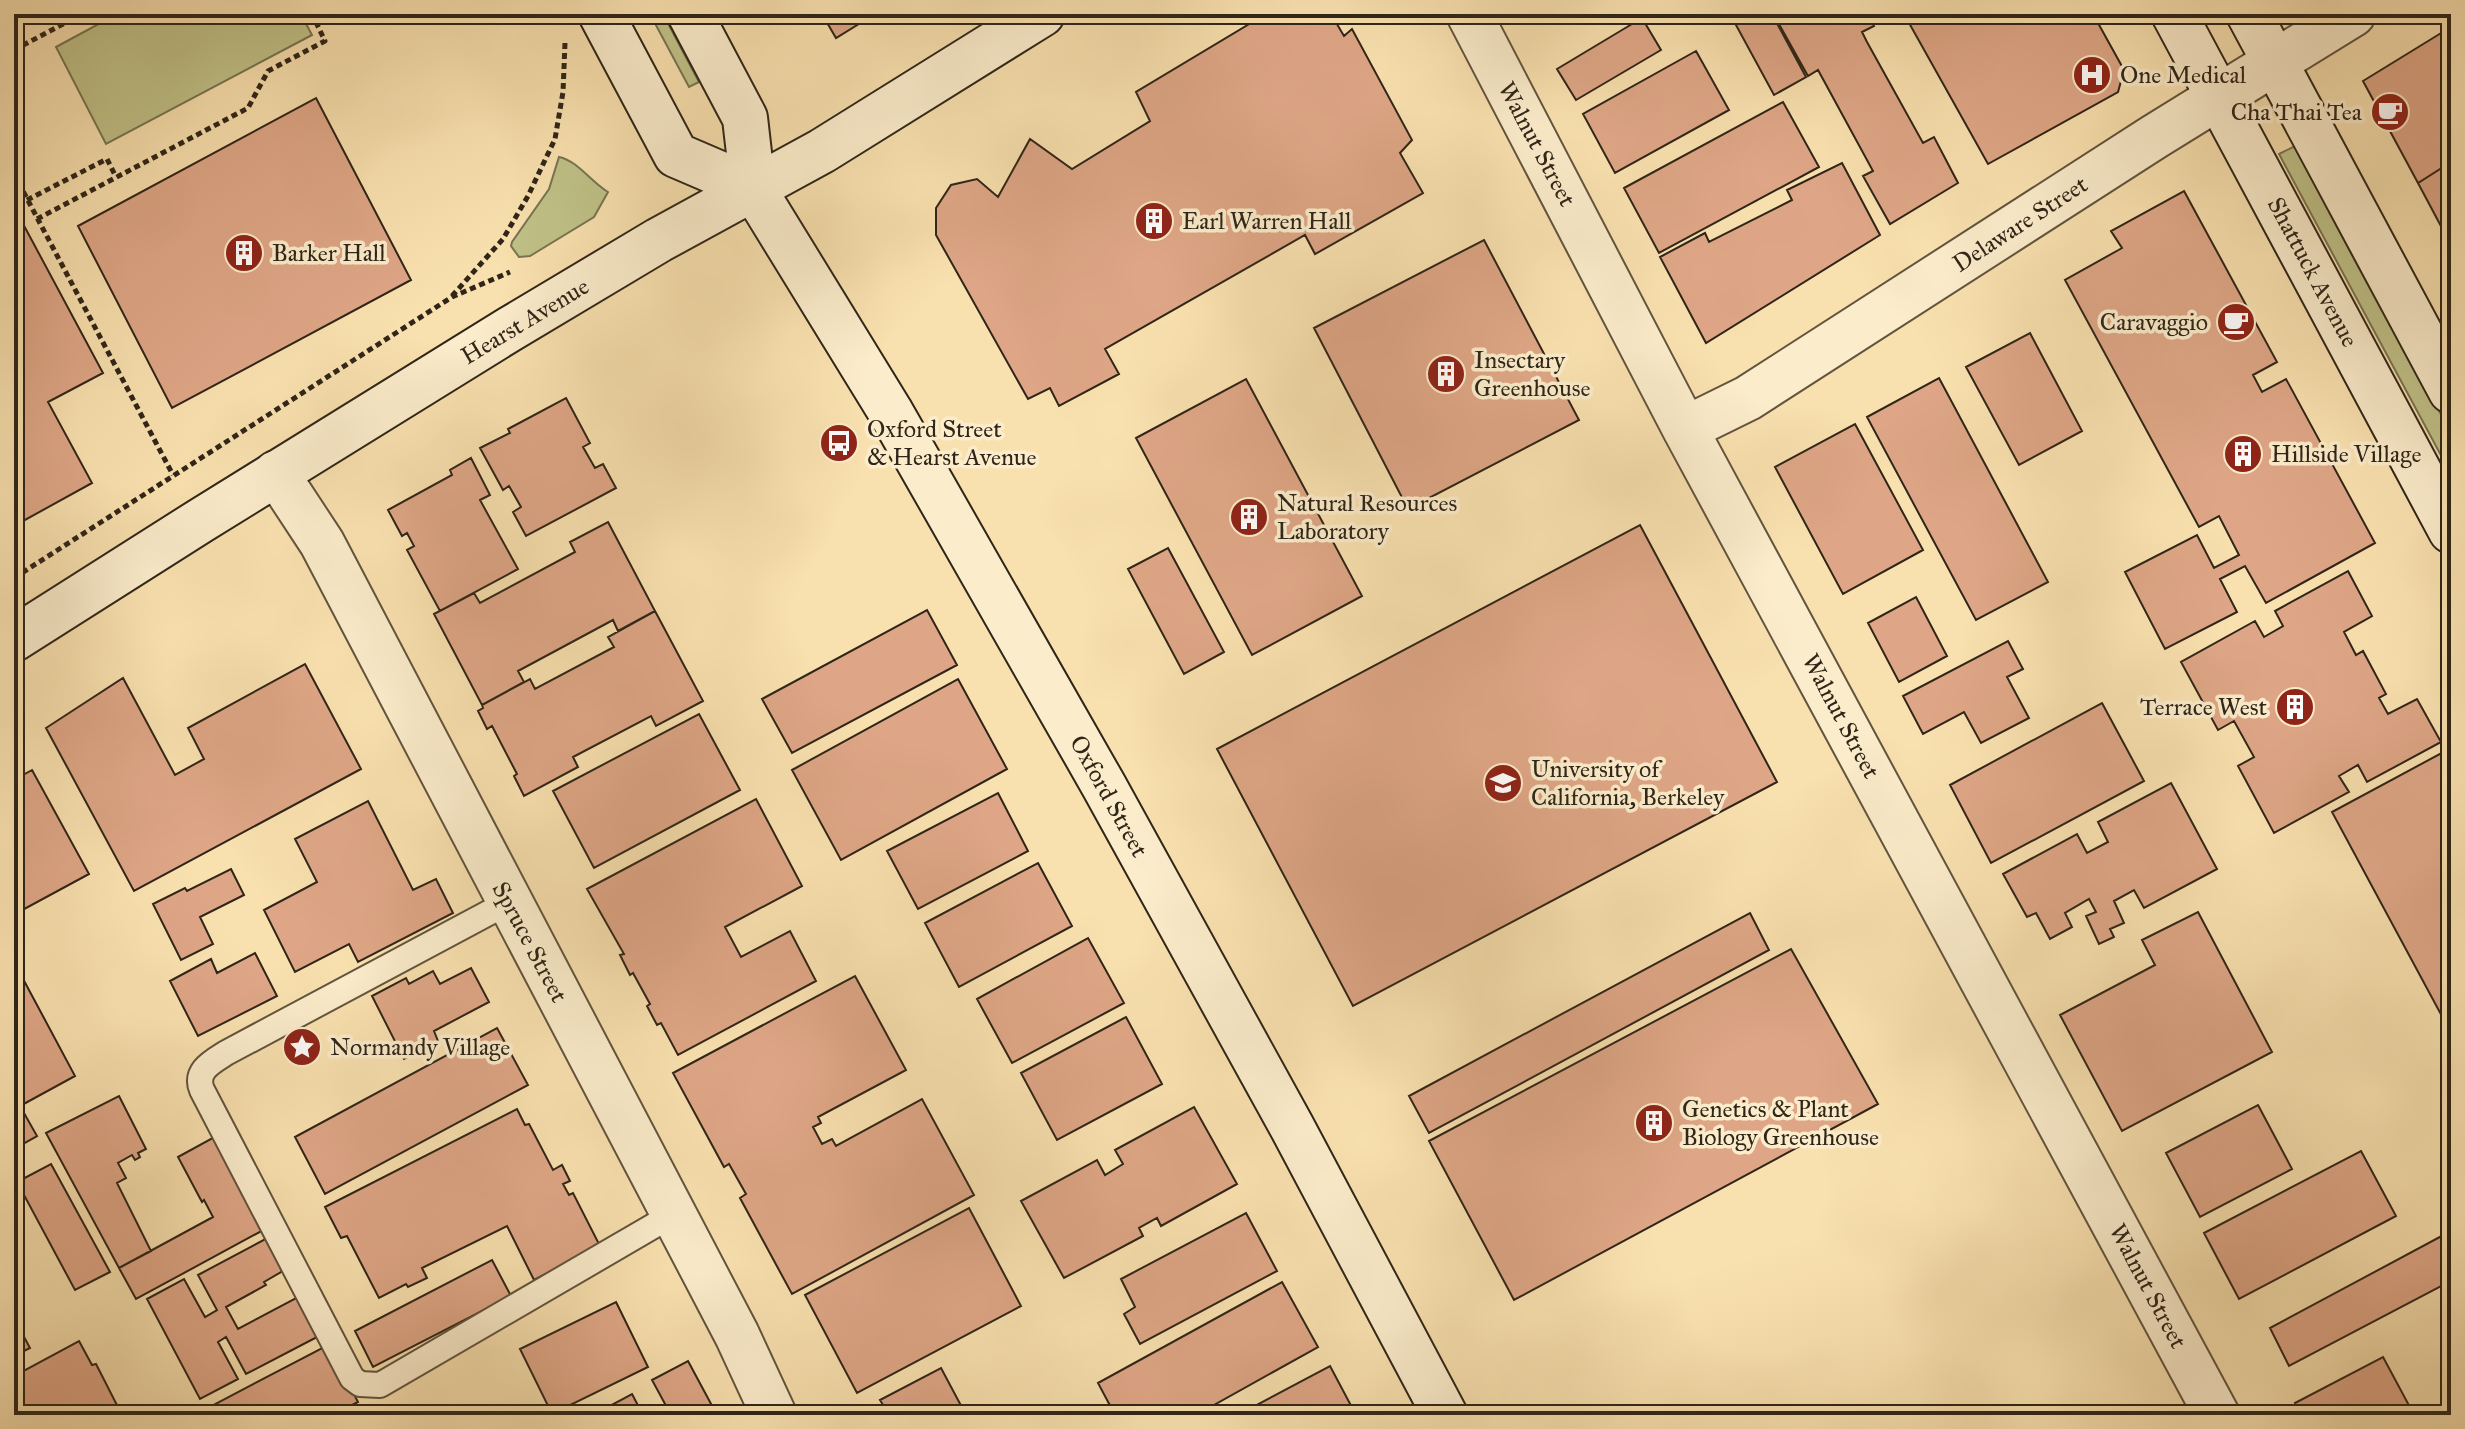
<svg xmlns="http://www.w3.org/2000/svg" width="2465" height="1429" font-family="'IM FELL Great Primer',serif">
<style>
.green{fill:#c0c288;stroke:#787450;stroke-width:2}
.building{fill:#dea686;stroke:#2f2518;stroke-width:2}
.lines{fill:none;stroke-linecap:round;stroke-linejoin:round}
.lane-casing{stroke:#62543e;stroke-width:28}
.street-casing{stroke:#62543e;stroke-width:48}
.secondary-casing{stroke:#2f2518;stroke-width:48}
.path{stroke:#2f2518;stroke-width:5;stroke-dasharray:6 4;stroke-linecap:butt}
.lane{stroke:#fbeccb;stroke-width:24}
.street{stroke:#fbeccb;stroke-width:44}
.secondary{stroke:#fbeccb;stroke-width:44}
.labels{text-anchor:middle;dominant-baseline:central;stroke-width:7;stroke-linejoin:round;paint-order:stroke}
.poi-label{font-size:24px;fill:#2f2518;stroke:#fbeccb;text-anchor:start}
.street-label{font-size:24px;fill:#2f2518;stroke:#fbeccb}
</style>
<rect width="100%" height="100%" fill="#f9e1af"/>
<filter id="stains"><feTurbulence type="fractalNoise" baseFrequency=".0025" numOctaves="4"/><feColorMatrix values="0 0 0 0 .2 0 0 0 0 .09 0 0 0 0 .02 0 0 0 .5 -.17"/></filter>
<radialGradient id="worn" r=".72"><stop offset=".6" stop-color="#630" stop-opacity="0"/><stop offset="1" stop-color="#630" stop-opacity=".3"/></radialGradient>
<path class="green" d="M117,14H301L312,35L106,144L56,47Z
M650,14H663L699,82L689,87Z
M2297,145L2451,433V474L2279,154Z
M559,157C578,161 591,182 608,192L594,217L530,256L519,257L511,246L512,242L549,189Z"/>
<path class="building" d="M822,14H875L836,38Z
M1266,14H1331L1344,36L1352,29L1412,140L1400,153L1423,193L1315,254L1305,235L1105,349L1119,374L1059,406L1050,388L1028,399L936,235V208L951,185L977,179L998,197L1030,139L1072,169L1150,121L1136,92Z
M1730,14H1772L1806,77L1774,95Z
M1780,14H1868L1874,26L1862,32L1867,42L1923,143L1934,137L1958,183L1890,224L1863,176L1873,171L1818,70L1808,76L1775,17Z
M1904,14H2093L2124,70L2118,92L1988,164Z
M1642,18L1661,50L1576,100L1557,69Z
M2451,27V162L2418,183L2363,81Z
M1696,51L1729,110L1615,173L1583,114Z
M316,98L411,280L172,408L78,226Z
M1783,102L1819,167L1659,253L1624,188Z
M2451,162V245L2418,183Z
M1842,163L1880,235L1706,343L1660,257L1705,233L1709,242L1792,200L1787,190Z
M2184,191L2277,362L2253,375L2262,392L2286,379L2375,543L2266,603L2245,566L2220,579L2237,612L2165,649L2125,572L2197,535L2214,568L2239,555L2219,516L2199,527L2065,280L2122,248L2111,231Z
M14,207L103,373L48,402L92,483L14,526Z
M1484,240L1579,420L1408,509L1314,328Z
M2030,333L2082,431L2019,465L1966,367Z
M1939,378L2048,582L1976,620L1867,417Z
M1246,379L1362,596L1252,655L1136,438Z
M566,398L590,443L583,447L595,468L603,464L616,488L526,536L513,512L521,507L509,486L503,490L480,448L510,433L508,429Z
M1855,424L1923,550L1843,594L1775,467Z
M471,458L490,495L480,500L518,569L440,611L407,550L414,546L407,533L402,536L388,510L452,475L450,470Z
M608,522L655,611L618,631L613,620L518,671L524,682L482,705L434,614L474,593L480,603L575,552L570,542Z
M1640,525L1777,782L1353,1006L1217,749Z
M1168,548L1224,652L1184,674L1128,569Z
M2348,571L2372,616L2344,632L2356,655L2363,651L2386,694L2379,698L2388,714L2417,699L2441,742L2367,782L2358,765L2339,776L2349,792L2274,833L2238,766L2254,757L2234,721L2218,730L2181,662L2255,621L2264,637L2283,626L2275,611Z
M1916,597L1947,656L1899,682L1868,623Z
M927,610L957,665L792,753L762,699Z
M655,611L703,701L656,726L651,716L573,757L578,767L524,796L514,776L517,774L492,726L487,729L478,711L483,708L482,705L530,679L535,689L614,647L608,637Z
M2008,641L2023,669L2007,677L2029,718L1981,743L1964,712L1923,734L1903,696Z
M305,664L361,769L134,891L46,728L123,678L175,775L204,759L188,728Z
M958,679L1007,769L841,860L792,770Z
M2102,703L2144,781L1991,863L1950,785Z
M699,714L740,790L594,868L553,791Z
M2451,748V1033L2332,812Z
M32,770L89,874L15,914L14,780Z
M2171,783L2217,869L2144,908L2134,890L2114,901L2124,923L2110,929L2114,937L2099,944L2086,916L2096,912L2089,899L2065,913L2072,927L2050,939L2036,913L2027,917L2003,874L2077,834L2087,853L2108,842L2098,822Z
M998,793L1028,851L918,909L887,851Z
M756,799L802,886L725,927L741,957L790,931L816,981L678,1055L661,1023L657,1025L647,1006L650,1004L633,973L630,975L620,955L624,954L587,889Z
M368,801L413,890L436,879L453,913L358,962L349,944L295,972L264,910L317,882L295,839Z
M1038,863L1072,926L959,987L925,923Z
M231,869L244,895L200,917L213,944L181,960L153,904L185,888L187,891Z
M2198,912L2272,1052L2122,1131L2060,1015L2155,965L2142,940Z
M1750,913L1769,950L1429,1133L1409,1096Z
M1088,938L1124,1003L1012,1063L977,999Z
M1791,949L1878,1104L1514,1300L1429,1141Z
M255,953L277,996L198,1036L170,981L211,959L217,973Z
M14,962L75,1076L20,1106L37,1136L14,1149Z
M471,968L489,1002L434,1031L438,1041L404,1059L372,996L406,978L409,984L433,971L440,984Z
M855,976L906,1070L818,1117L821,1123L813,1127L822,1144L832,1139L836,1146L922,1099L974,1195L792,1294L740,1198L746,1194L729,1164L724,1167L673,1073Z
M1126,1017L1162,1084L1057,1140L1021,1073Z
M497,1028L528,1085L325,1194L295,1137Z
M119,1096L146,1149L138,1153L140,1157L135,1160L132,1155L118,1163L126,1178L117,1183L151,1251L119,1268L46,1133Z
M2258,1105L2292,1169L2200,1217L2166,1153Z
M1194,1107L1237,1184L1161,1226L1157,1218L1139,1228L1143,1236L1064,1278L1021,1201L1097,1160L1105,1175L1123,1164L1115,1150Z
M517,1109L525,1125L529,1124L553,1170L562,1165L570,1181L563,1184L569,1195L573,1193L600,1246L534,1280L507,1226L422,1268L427,1278L408,1287L406,1284L379,1298L347,1236L341,1238L325,1207Z
M218,1135L267,1228L136,1299L119,1268L213,1217L204,1200L202,1202L178,1157Z
M2361,1151L2396,1216L2239,1299L2204,1233Z
M51,1164L110,1272L75,1290L17,1182Z
M969,1208L1021,1306L857,1393L805,1295Z
M1246,1213L1277,1271L1140,1344L1124,1314L1135,1307L1121,1279Z
M2451,1231V1281L2289,1366L2270,1328Z
M271,1236L288,1268L264,1282L266,1285L226,1307L238,1329L298,1297L319,1336L246,1374L226,1337L218,1342L238,1379L200,1399L147,1299L184,1279L205,1317L217,1310L198,1275Z
M492,1260L511,1296L373,1367L355,1331Z
M1282,1282L1318,1347L1196,1415H1115L1098,1383Z
M616,1302L648,1367L552,1414L520,1349Z
M14,1318L30,1348L14,1356Z
M79,1341L92,1365L96,1364L122,1415H14V1376Z
M328,1345L358,1402L333,1415H202L200,1412Z
M2383,1357L2412,1411L2404,1415H2301L2295,1403Z
M688,1361L717,1415H671L652,1380Z
M1330,1366L1356,1415H1238Z
M941,1368L966,1415H889L880,1400Z
M632,1394L643,1415H593Z"/>
<g class="lines">
<defs>
<path id="lane" d="M509,902L226,1053C212,1062 194,1071 202,1090L352,1378L360,1384L380,1385L674,1214"/>
<path id="street" d="M1469,14L1685,429L2217,1415
M1685,429L1748,398L2154,137L2353,14
M276,473L322,543L737,1335L774,1415"/>
<path id="secondary" d="M601,14L676,155L753,188
M690,14L745,118L753,188L890,411L1104,786L1292,1127L1445,1415
M2174,14L2451,531
M2249,14L2451,391
M14,639L200,521L510,329L659,240L822,151L1042,14"/>
</defs>
<use href="#lane" class="lane-casing"/>
<use href="#street" class="street-casing"/>
<use href="#secondary" class="secondary-casing"/>
<path class="path" d="M14,50L82,14
M14,174L173,475
M27,200L107,159L116,177
M37,219L248,108L268,71L325,41L312,14
M452,296L503,239L528,196L555,139L563,92L565,43
M14,578L452,297L510,272"/>
<use href="#lane" class="lane"/>
<use href="#street" class="street"/>
<use href="#secondary" class="secondary"/>
</g>
<defs>
<symbol id="hospital-disc" viewBox="-11 -11 22 22"><circle r="9.5" fill="#8f2418" stroke="#fbeccb"/><path d="M-5-5h3v3.5h4V-5h3V5h-3V1.5h-4V5h-3Z" fill="#fff"/></symbol>
<symbol id="cafe-disc" viewBox="-11 -11 22 22"><circle r="9.5" fill="#8f2418" stroke="#fbeccb"/><path d="M-5.5-4.5H6V0H3Q3 3.5 0 3.5H-2.5Q-5.5 3.5-5.5 0ZM3-3.2v2h1.7v-2ZM-6 4.5H4V6H-6Z" fill="#fff"/></symbol>
<symbol id="building-disc" viewBox="-11 -11 22 22"><circle r="9.5" fill="#8f2418" stroke="#fbeccb"/><path d="M-4-6H4V6H1V3H-1V6H-4ZM-2.5-4.3h1.7v1.8h-1.7ZM.8-4.3h1.7v1.8H.8ZM-2.5-1h1.7V.8h-1.7ZM.8-1h1.7V.8H.8Z" fill="#fff"/></symbol>
<symbol id="bus-disc" viewBox="-11 -11 22 22"><circle r="9.5" fill="#8f2418" stroke="#fbeccb"/><path d="M-5-6H5V4H4V6H2V4H-2V6H-4V4H-5ZM-3.5-4V0h7V-4ZM-3.5 1.2v1.5H-2V1.2ZM2 1.2v1.5H3.5V1.2Z" fill="#fff"/></symbol>
<symbol id="university-disc" viewBox="-11 -11 22 22"><circle r="9.5" fill="#8f2418" stroke="#fbeccb"/><path d="M0-5L7-2L0 1L-7-2ZM-4 1L0 2.5L4 1V4Q0 6-4 4Z" fill="#fff"/></symbol>
<symbol id="sight-disc" viewBox="-11 -11 22 22"><circle r="9.5" fill="#8f2418" stroke="#fbeccb"/><path d="M0-6L1.8-2.2L6-1.7L2.9 1.2L3.7 5.4L0 3.3L-3.7 5.4L-2.9 1.2L-6-1.7L-1.8-2.2Z" fill="#fff"/></symbol>
</defs>
<g fill-rule="evenodd">
<use href="#hospital-disc" x="2070" y="53" width="44" height="44"/>
<use href="#cafe-disc" x="2368" y="90" width="44" height="44"/>
<use href="#building-disc" x="1132" y="199" width="44" height="44"/>
<use href="#building-disc" x="222" y="231" width="44" height="44"/>
<use href="#cafe-disc" x="2214" y="300" width="44" height="44"/>
<use href="#building-disc" x="1424" y="352" width="44" height="44"/>
<use href="#bus-disc" x="817" y="421" width="44" height="44"/>
<use href="#building-disc" x="2221" y="432" width="44" height="44"/>
<use href="#building-disc" x="1227" y="495" width="44" height="44"/>
<use href="#building-disc" x="2273" y="685" width="44" height="44"/>
<use href="#university-disc" x="1481" y="761" width="44" height="44"/>
<use href="#sight-disc" x="280" y="1025" width="44" height="44"/>
<use href="#building-disc" x="1632" y="1101" width="44" height="44"/>
</g>
<g class="labels">
<g class="poi-label">
<text x="2120" y="75">One Medical</text>
<text x="2362" y="112" text-anchor="end">Cha Thai Tea</text>
<text x="1182" y="221">Earl Warren Hall</text>
<text x="272" y="253">Barker Hall</text>
<text x="2208" y="322" text-anchor="end">Caravaggio</text>
<text x="1474" y="360">Insectary<tspan x="1474" dy="28">Greenhouse</tspan></text>
<text x="867" y="429">Oxford Street<tspan x="867" dy="28">&amp; Hearst Avenue</tspan></text>
<text x="2271" y="454">Hillside Village</text>
<text x="1277" y="503">Natural Resources<tspan x="1277" dy="28">Laboratory</tspan></text>
<text x="2267" y="707" text-anchor="end">Terrace West</text>
<text x="1531" y="769">University of<tspan x="1531" dy="28">California, Berkeley</tspan></text>
<text x="330" y="1047">Normandy Village</text>
<text x="1682" y="1109">Genetics &amp; Plant<tspan x="1682" dy="28">Biology Greenhouse</tspan></text>
</g>
<g class="street-label">
<text transform="translate(1537 144) rotate(62)">Walnut Street</text>
<text transform="translate(2020 224) rotate(-33)">Delaware Street</text>
<text transform="translate(2313 272) rotate(62)">Shattuck Avenue</text>
<text transform="translate(525 321) rotate(-31)">Hearst Avenue</text>
<text transform="translate(1841 716) rotate(62)">Walnut Street</text>
<text transform="translate(1109 796) rotate(61)">Oxford Street</text>
<text transform="translate(530 942) rotate(62)">Spruce Street</text>
<text transform="translate(2148 1286) rotate(62)">Walnut Street</text>
</g>
</g>
<rect width="2465" height="1429" fill="none" stroke="#f9e1af" stroke-width="48"/>
<rect x="16" y="16" width="2433" height="1397" fill="none" stroke="#2f2518" stroke-width="4"/>
<rect x="24" y="24" width="2417" height="1381" fill="none" stroke="#2f2518" stroke-width="2"/>
<rect width="100%" height="100%" filter="url(#stains)"/>
<rect width="100%" height="100%" fill="url(#worn)"/>
</svg>
